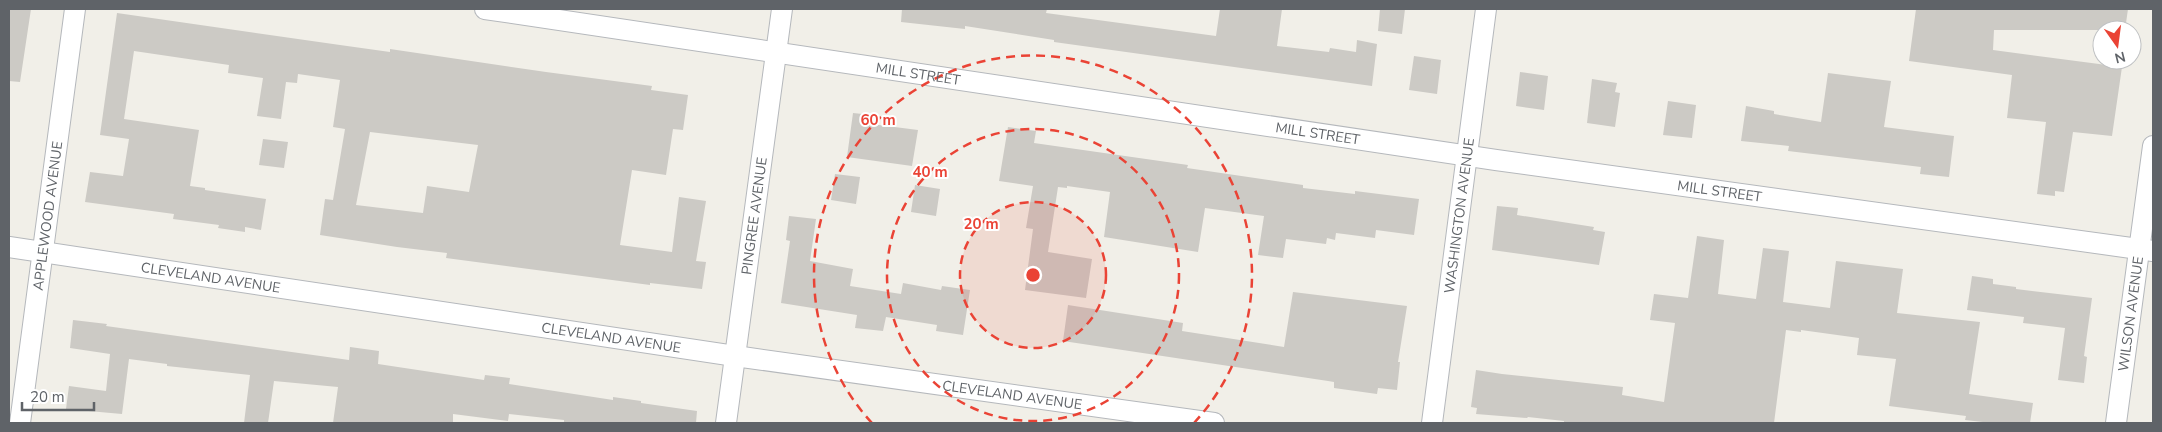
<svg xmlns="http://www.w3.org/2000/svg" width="2162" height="432" font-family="'Nunito Sans',sans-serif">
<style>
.building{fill:#cccac5;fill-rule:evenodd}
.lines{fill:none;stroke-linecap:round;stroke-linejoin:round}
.minor-casing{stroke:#b5b8bc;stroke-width:22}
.minor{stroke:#fff;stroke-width:20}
.ring{fill:none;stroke:#ea4335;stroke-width:2.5;stroke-dasharray:9 6}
.labels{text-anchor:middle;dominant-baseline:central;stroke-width:4;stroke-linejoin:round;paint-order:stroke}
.street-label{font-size:14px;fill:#5f6368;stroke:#fff}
.centre{fill:#ea4335;stroke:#fff;stroke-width:2.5}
.ring-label{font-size:15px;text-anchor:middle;font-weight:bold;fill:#ea4335;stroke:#fff;stroke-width:4;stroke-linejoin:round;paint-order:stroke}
</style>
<rect width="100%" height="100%" fill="#f1efe8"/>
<path class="building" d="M9,9H31L20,82L9,81Z
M902,9H1047L1046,13L1216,36L1220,9H1282L1277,46L1329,52L1330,48L1356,52L1357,40L1377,44L1372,86L1054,42V40L965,26V29L901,22Z
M1380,9H1405L1402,34L1378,31Z
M1916,9H2128L2125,30H1994L1993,50L2122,67L2112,136L2073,132L2064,192L2055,191V196L2037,194L2046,122L2007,118L2012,75L1909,61Z
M117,13L340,45L390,52V49L546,72L652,86L651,90L688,95L683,130L673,129L666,175L632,170L620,245L672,252L679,197L706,201L696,261L706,262L702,289L650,283V285L446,258L447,253L397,247L320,235L325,199L333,200L345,129L333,127L340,80L298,74L297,83L286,82L281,119L257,116L263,78L228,73L229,65L134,51L124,119L199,130L190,186L205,188V190L266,199L261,230L245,227V232L218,228L219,225L173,219L174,214L85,202L90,172L123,176L129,139L100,135ZM370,132L478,145L469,192L427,186L423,213L356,205Z
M1414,56L1441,60L1437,94L1409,90Z
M1520,72L1548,76L1544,110L1516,106Z
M1828,73L1891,81L1884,127L1954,136L1949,177L1920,174L1921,167L1788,151L1789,146L1741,141L1746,106L1774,111V114L1821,122Z
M1592,79L1617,83L1615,92L1620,93L1615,127L1587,123Z
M1668,101L1696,105L1692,138L1663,135Z
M853,113L872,115L871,124L918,130L912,166L847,157Z
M1008,127L1036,131L1034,143L1188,165L1187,168L1303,185V188L1355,194V191L1419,199L1414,235L1376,230L1375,238L1336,233L1335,240L1327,238L1326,244L1286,239L1283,258L1258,255L1264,216L1205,208L1198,252L1104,237L1110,192L1067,186V188L1058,187L1048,252L1092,259L1086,298L1025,290L1033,229L1026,228L1033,186L999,181Z
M263,139L288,142L284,168L259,165Z
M835,174L860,177L856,204L831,200Z
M915,185L940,189L936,216L911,212Z
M1497,206L1518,208L1517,215L1594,227L1593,230L1605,232L1599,265L1492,250Z
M789,216L816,219L810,261L853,269L850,286L901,294L903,283L941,290L942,286L970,290L963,335L936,331L937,325L886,317L883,331L855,328L857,315L781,303L790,241L786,240Z
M1697,236L1724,240L1718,294L1756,299L1763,248L1789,251L1783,302L1830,308L1836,261L1903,269L1897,313L1980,322L1969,394L2033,403L2030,423H1992L1965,420L1966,416L1889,406L1896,359L1857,355L1859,338L1801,330V332L1786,330L1774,423H1564V421L1528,417L1527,418L1476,414L1477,408L1471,407L1476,370L1502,374L1623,387L1622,395L1664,402L1675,323L1650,320L1654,294L1688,298Z
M1972,276L1993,279V284L2016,287V289L2092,298L2084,356L2087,357L2084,383L2058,380L2065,328L2023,323L2024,317L1967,310Z
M1293,292L1407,306L1398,362H1400L1397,390L1378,388L1377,394L1334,388V382L1328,381L1063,341L1068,305L1183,323L1182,331L1284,347Z
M73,320L107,324L106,326L349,360L350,347L379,351L378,364L484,380L485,375L510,378L509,384L613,400V397L641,401V403L697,411L696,423H564V420L509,414L508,421L453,414V423H333L338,387L274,381L268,423H244L250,375L167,366V364L129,359L122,414L66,409L69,386L106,391L110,354L70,348Z"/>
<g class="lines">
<defs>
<g id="minor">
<path id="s1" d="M485,9L1496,160L2153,251"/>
<path id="s2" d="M9,247L735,356L1214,423"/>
<path id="s3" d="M20,423L75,9"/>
<path id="s4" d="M726,423L782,9"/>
<path id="s5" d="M1432,423L1486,9"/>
<path id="s6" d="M2116,423L2153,146"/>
</g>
</defs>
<use href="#minor" class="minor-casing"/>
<use href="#minor" class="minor"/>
</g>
<circle cx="1033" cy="275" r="73" fill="#ea4335" fill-opacity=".12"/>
<g class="ring">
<circle cx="1033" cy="275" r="73"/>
<circle cx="1033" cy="275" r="146"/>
<path d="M872 423A219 219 0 1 1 1194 423"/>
</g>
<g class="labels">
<g class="street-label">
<text stroke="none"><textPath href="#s1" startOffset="438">MILL STREET</textPath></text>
<text stroke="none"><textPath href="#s1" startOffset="842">MILL STREET</textPath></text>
<text stroke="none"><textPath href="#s1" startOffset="1248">MILL STREET</textPath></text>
<text stroke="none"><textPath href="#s3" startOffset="209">APPLEWOOD AVENUE</textPath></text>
<text stroke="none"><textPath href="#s4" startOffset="209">PINGREE AVENUE</textPath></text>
<text stroke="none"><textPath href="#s5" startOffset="209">WASHINGTON AVENUE</textPath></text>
<text stroke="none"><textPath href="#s2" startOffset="204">CLEVELAND AVENUE</textPath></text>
<text stroke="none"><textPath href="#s6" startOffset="110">WILSON AVENUE</textPath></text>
<text stroke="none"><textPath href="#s2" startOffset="609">CLEVELAND AVENUE</textPath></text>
<text stroke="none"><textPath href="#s2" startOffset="1014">CLEVELAND AVENUE</textPath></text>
</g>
</g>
<circle cx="1033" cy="275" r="8" class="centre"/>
<g class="ring-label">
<text x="878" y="125">60 m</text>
<text x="930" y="177">40 m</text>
<text x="981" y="229">20 m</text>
</g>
<rect width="2162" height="432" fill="none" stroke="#5f6368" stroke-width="20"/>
<g transform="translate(2117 45) rotate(166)"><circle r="24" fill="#ffffff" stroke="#bfc1c3"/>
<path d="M0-4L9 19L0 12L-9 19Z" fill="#ea4335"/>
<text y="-8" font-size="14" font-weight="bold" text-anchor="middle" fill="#5f6368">N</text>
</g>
<path d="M22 402v8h72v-8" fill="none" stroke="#5f6368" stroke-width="2.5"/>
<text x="30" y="402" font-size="15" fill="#5f6368" stroke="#ffffff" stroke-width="4" paint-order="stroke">20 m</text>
</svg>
